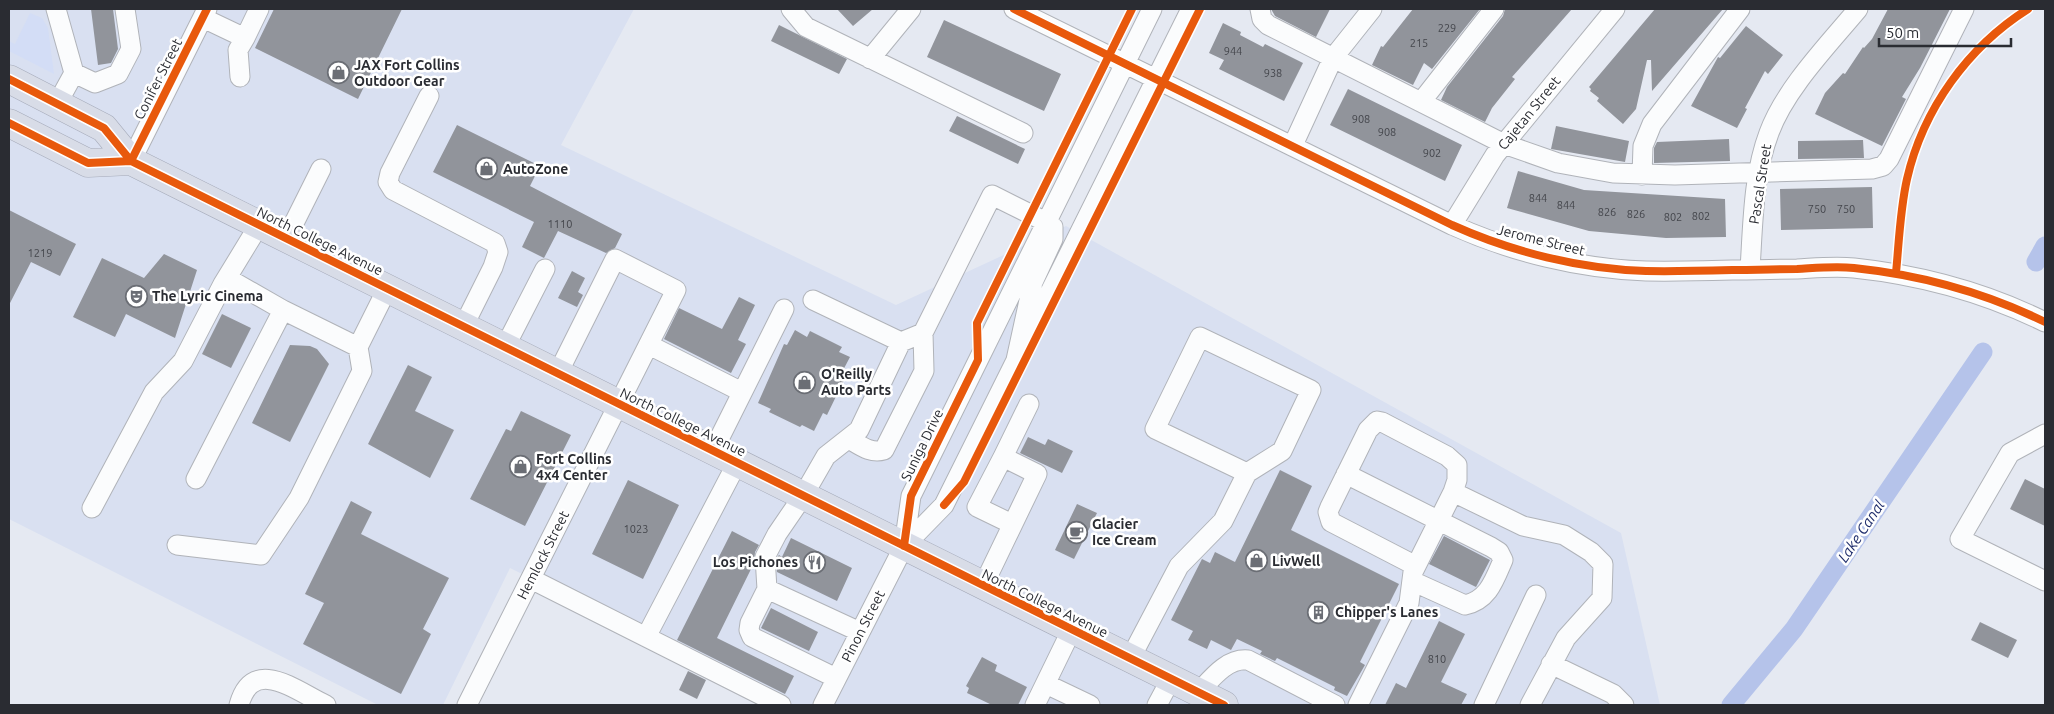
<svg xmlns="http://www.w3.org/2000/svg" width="2054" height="714" font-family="Ubuntu,sans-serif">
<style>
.built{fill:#d9e0f1}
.green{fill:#d3ddf6}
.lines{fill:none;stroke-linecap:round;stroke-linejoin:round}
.canal{stroke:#b5c3ea;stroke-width:19}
.building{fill:#91949b}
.minor-casing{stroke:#b0b3b9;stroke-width:21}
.highway-casing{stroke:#a6abba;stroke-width:29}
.minor{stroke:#fbfcfd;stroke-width:19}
.highway{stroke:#d8dce7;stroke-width:28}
.cycleway-casing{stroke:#fff;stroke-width:11}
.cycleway{stroke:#e8590c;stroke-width:8}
.labels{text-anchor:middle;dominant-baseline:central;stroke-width:5;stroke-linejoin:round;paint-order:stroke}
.number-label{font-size:11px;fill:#44464c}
.poi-label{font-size:14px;font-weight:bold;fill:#2a2c32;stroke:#fff;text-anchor:start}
.street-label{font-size:14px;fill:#2a2c32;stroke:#fff}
.water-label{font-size:15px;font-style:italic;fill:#202e6c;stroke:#fff}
</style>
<rect width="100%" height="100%" fill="#e5e9f2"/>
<path class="built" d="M9,9H634L561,145L896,305L1066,226L1621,533L1660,705H787L510,568L443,705H378L9,519Z"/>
<path class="green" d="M30,13L42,18L48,28L54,74L9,51V41L15,44Z"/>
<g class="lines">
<path class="canal" d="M2036,262L2045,246
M1731,705L1794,629L1983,352"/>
</g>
<path class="building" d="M91,9H113L118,49L111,63L98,65Z
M274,9H402L358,99L255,48Z
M837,9H873L853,26Z
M1271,9H1330L1316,37L1275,16Z
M1413,9H1480L1432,69L1424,63L1413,85L1372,65L1381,46L1383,47Z
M1505,9H1572L1512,77L1515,79L1492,108L1485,122L1441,100L1447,87L1503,16Z
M1655,9H1723L1652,91L1651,60H1647L1636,109L1623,124L1597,101L1599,98L1590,91L1591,89L1589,87Z
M1888,9H1950L1920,68L1902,97L1906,99L1882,146L1815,114L1825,93L1843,73L1845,74L1863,47L1864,48L1872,39Z
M944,20L1061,74L1044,111L927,57Z
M1223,23L1241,32L1240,35L1263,47L1265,44L1303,63L1284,101L1219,69L1224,60L1209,53Z
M779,25L847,59L839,74L771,41Z
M1746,26L1783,55L1768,74L1765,71L1745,108L1747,109L1737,128L1691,106L1718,57L1720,58Z
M1348,89L1462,145L1445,181L1330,125Z
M957,116L1025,149L1018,164L949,131Z
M457,125L540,166L530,186L622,234L615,248L606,253L558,231L544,258L522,247L534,222L433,172Z
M1556,126L1629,141L1625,162L1551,149Z
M1729,139L1730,161L1654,163V148L1657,142Z
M1863,140L1864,158L1798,159V141Z
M1518,171L1584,190L1725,199L1726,237L1666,238L1589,231L1507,208Z
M1872,187L1873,228L1781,230L1780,189Z
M9,210L76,244L60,276L31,262L9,305Z
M164,254L197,270L175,338L126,314L115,337L73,317L102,258L144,278Z
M572,271L585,278L578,292L583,295L577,307L558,298Z
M739,297L755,305L738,340L746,344L731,373L664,339L679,308L722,329Z
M222,314L251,328L231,368L202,354Z
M795,330L807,337L810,331L842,347L839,352L850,357L840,376L845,378L827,415L823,413L814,431L802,425L800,427L769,412L771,409L758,403L784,344L787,345Z
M290,345L310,346L317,349L329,364L290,442L252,423Z
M408,365L432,377L415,411L454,430L430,478L368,444Z
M521,411L571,435L525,526L470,499L506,429L511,431Z
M1028,437L1045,445L1048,439L1073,451L1062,473L1020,453Z
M1280,470L1312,486L1291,530L1399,584L1360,662L1365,665L1347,696L1334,690L1335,687L1277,658L1275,661L1260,654L1262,651L1237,639L1231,650L1211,640L1207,649L1188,640L1193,631L1171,620L1202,559L1210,563L1215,552L1235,562Z
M2025,479L2045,489V526L2010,509Z
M628,480L679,505L643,579L592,554Z
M351,501L372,512L361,534L449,578L423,629L431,634L401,694L303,644L324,603L305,594Z
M1077,504L1097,513L1074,559L1055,550Z
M732,531L759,545L755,552L754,563L717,638L794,676L785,694L677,640Z
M1444,536L1490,560L1476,587L1429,564Z
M791,538L852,568L837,601L777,572L776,559L779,555L782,557Z
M771,608L818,632L809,651L761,628Z
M1439,621L1465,634L1441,682L1467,694L1461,705H1385L1396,683L1406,688Z
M1980,622L2017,640L2008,658L1971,640Z
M982,657L997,665L995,671L1027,687L1018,705H992L967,693L969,688L966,686Z
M688,671L706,680L697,699L679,690Z"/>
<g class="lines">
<defs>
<path id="minor" d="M56,9L74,73L57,104
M791,9L806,27L1023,133
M1014,9L1452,225C1512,252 1580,269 1646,271C1696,272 1747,269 1797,269C1816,268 1835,266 1854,268C1921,275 1984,292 2045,322
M1260,9L1262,19L1268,25L1504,144L1558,163L1613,173L1675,175L1872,169L1883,166L1889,159L1964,9
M203,18L245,38L238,50L240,77
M245,38L259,9
M870,59L911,9
M74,73L95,83L118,74L131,49L125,9
M429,96L390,173L388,182L393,190L495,243L498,252L493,267L463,327
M1421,102L1494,9
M1293,145L1333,58L1372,9
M131,161L207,9
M1642,175L1643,146L1652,124L1740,9
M1452,225L1495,155L1615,9
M286,239L321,169
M1750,269C1753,224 1753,175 1769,133C1785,89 1828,45 1858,9
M813,300L901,342
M649,345L742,392
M358,347L387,289
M505,347L545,269
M2045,434L2010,453L1960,539L2045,581
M849,439C861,446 871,454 884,450L924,371L923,333
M713,451L784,309
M1003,457L1029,404
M1346,474L1491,547L1499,552L1503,560C1494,581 1488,600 1465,605L1412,581
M196,479L283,310L227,278
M1453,492L1523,526L1564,535L1591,552L1603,564L1602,598L1566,638L1530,705
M92,508L154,392L183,361L223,284L259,225
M177,545L261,555L299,498L362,371L358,347L283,310
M904,546L911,496L1152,9
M531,579L781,705
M983,586L1037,474L1003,457L977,507L1012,524
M767,589L860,632
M646,637L737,463
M1130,659L1179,566L1223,521L1247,473L1282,451L1311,390L1200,337L1155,429L1247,473
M1551,664L1613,694L1624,705
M836,678L752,637L749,630L750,623L767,589L765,557L777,534L803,496L826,456L859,430L901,342L923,333L992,195L1046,222L1053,227V239L1033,282L1016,360
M1046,684L1090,705
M1198,693C1212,678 1227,658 1248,660L1335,705
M239,705C253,655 296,691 326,705
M467,705L676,290L615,259L558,373
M823,705L904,546L944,505L1191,9
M1035,705L1072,629
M1157,705L1171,679
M1358,705L1409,603L1413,572L1453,492L1457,480V465L1447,456L1382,422L1377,421L1368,430L1330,507L1328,512L1331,522L1416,566
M1484,705L1536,595"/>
<path id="highway" d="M9,79L104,128L131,161L1224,705
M9,123L88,163L131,161"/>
</defs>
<use href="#minor" class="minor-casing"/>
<use href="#highway" class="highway-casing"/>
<use href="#minor" class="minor"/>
<use href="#highway" class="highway"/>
<defs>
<path id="cycleway" d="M1014,9L1452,225C1512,252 1580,269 1646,271C1696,272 1747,269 1797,269C1816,268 1835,266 1854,268C1921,275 1984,292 2045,322
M9,79L104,128L131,161L1224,705
M9,123L88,163L131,161
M131,161L207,9
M1896,273C1899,242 1900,210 1907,179C1923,109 1968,47 2028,9
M944,505L964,482L1200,9
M904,546L911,496L978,360L977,323L1132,9"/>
</defs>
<use href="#cycleway" class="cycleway-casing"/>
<use href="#cycleway" class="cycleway"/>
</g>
<defs>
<symbol id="shop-ring" viewBox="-11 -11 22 22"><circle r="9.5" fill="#fff" stroke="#6b6e75" stroke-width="1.5"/><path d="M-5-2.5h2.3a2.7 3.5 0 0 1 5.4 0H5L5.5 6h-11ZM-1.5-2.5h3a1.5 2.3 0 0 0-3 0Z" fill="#6b6e75"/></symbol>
<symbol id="theatre-ring" viewBox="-11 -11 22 22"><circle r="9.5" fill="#fff" stroke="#6b6e75" stroke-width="1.5"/><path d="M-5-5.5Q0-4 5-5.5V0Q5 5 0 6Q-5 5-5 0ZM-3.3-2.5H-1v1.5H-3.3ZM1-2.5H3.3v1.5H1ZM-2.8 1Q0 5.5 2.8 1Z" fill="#6b6e75"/></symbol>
<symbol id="cafe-ring" viewBox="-11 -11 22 22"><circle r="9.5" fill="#fff" stroke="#6b6e75" stroke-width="1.5"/><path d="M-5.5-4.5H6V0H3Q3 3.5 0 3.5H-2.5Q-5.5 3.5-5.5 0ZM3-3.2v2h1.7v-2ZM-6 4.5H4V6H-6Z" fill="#6b6e75"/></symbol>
<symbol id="restaurant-ring" viewBox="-11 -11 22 22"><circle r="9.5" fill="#fff" stroke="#6b6e75" stroke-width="1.5"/><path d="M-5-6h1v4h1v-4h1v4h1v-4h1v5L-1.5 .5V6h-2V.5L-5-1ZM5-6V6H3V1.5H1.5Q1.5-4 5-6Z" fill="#6b6e75"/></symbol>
<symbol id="building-ring" viewBox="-11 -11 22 22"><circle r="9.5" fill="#fff" stroke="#6b6e75" stroke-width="1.5"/><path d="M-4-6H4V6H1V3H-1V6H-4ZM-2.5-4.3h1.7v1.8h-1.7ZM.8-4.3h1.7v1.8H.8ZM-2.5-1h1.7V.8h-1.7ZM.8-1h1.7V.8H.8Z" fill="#6b6e75"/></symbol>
</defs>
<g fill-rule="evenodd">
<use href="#shop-ring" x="326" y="60" width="25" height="25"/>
<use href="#shop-ring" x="474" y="156" width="25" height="25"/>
<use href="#theatre-ring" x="124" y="284" width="25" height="25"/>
<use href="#shop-ring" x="792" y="370" width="25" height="25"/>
<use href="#shop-ring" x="508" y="454" width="25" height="25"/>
<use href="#cafe-ring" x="1064" y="520" width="25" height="25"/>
<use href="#shop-ring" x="1244" y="548" width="25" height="25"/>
<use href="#restaurant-ring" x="802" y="550" width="25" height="25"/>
<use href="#building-ring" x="1306" y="600" width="25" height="25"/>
</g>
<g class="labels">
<g class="number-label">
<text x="1447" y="28">229</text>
<text x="1419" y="43">215</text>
<text x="1233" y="51">944</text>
<text x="1273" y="73">938</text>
<text x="1361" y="119">908</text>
<text x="1387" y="132">908</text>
<text x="1432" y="153">902</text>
<text x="1538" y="198">844</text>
<text x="1566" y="205">844</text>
<text x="1817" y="209">750</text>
<text x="1846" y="209">750</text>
<text x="1607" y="212">826</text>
<text x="1636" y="214">826</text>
<text x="1701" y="216">802</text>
<text x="1673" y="217">802</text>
<text x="560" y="224">1110</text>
<text x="40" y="253">1219</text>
<text x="636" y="529">1023</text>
<text x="1437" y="659">810</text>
</g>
<g class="poi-label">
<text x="354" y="65">JAX Fort Collins<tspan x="354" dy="16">Outdoor Gear</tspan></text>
<text x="503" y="169">AutoZone</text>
<text x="152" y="296">The Lyric Cinema</text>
<text x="821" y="374">O'Reilly<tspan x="821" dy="16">Auto Parts</tspan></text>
<text x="536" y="459">Fort Collins<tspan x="536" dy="16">4x4 Center</tspan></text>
<text x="1092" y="524">Glacier<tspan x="1092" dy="16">Ice Cream</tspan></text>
<text x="1272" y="561">LivWell</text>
<text x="798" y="562" text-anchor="end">Los Pichones</text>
<text x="1335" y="612">Chipper's Lanes</text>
</g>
<g class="street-label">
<text transform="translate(158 79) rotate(-63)">Conifer Street</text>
<text transform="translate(1529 113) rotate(-51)">Cajetan Street</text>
<text transform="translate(1760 184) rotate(-81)">Pascal Street</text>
<text transform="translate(1541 240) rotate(14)">Jerome Street</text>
<text transform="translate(320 241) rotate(26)">North College Avenue</text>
<text transform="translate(683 422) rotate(26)">North College Avenue</text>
<text transform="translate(922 445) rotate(-64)">Suniga Drive</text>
<text transform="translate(543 555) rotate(-63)">Hemlock Street</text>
<text transform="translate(1045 603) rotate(26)">North College Avenue</text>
<text transform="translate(863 626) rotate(-63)">Pinon Street</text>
</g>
<g class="water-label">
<text transform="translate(1861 531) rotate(-56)">Lake Canal</text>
</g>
</g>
<rect width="2054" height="714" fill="none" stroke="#2a2c32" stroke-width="20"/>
<path d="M1879 38v8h132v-8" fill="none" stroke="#2a2c32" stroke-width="2.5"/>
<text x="1886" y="38" font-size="15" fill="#2a2c32" stroke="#ffffff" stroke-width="4" paint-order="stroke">50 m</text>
</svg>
